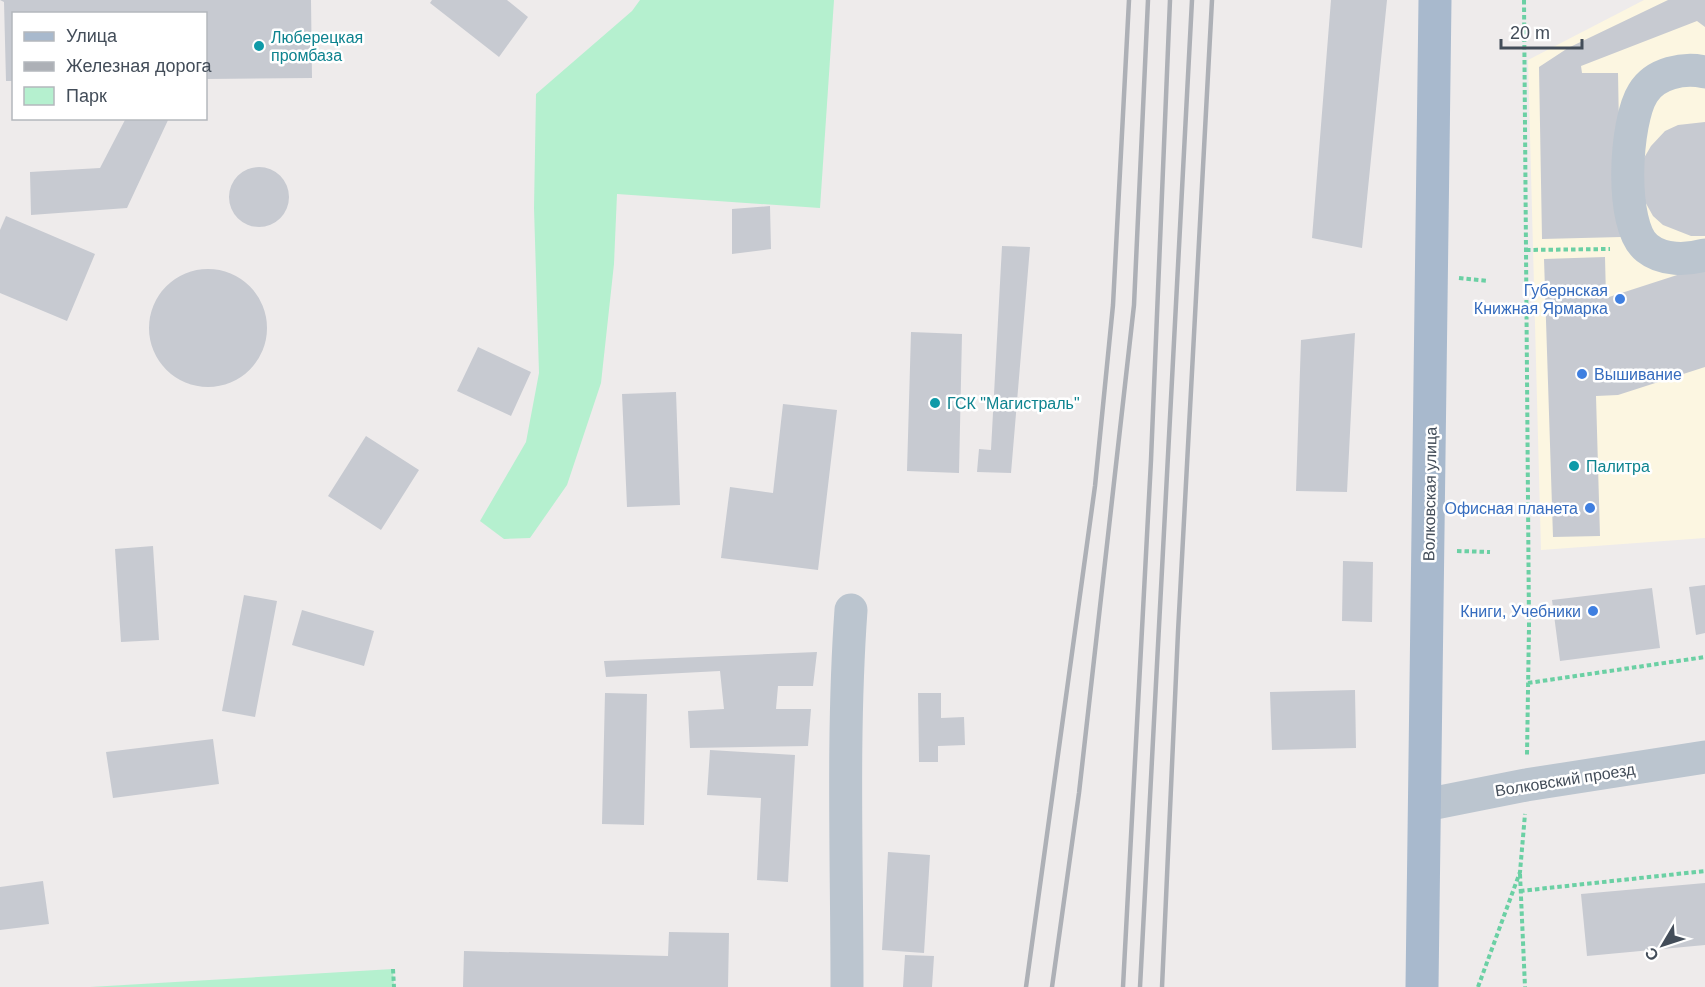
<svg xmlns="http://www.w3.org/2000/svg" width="1705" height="987" font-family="Helvetica,sans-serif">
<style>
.commercial{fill:#fcf6e1}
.green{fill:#b5f0cf}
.building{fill:#c7cad1}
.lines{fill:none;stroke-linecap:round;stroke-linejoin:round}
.path{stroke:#6bd0a4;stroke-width:4;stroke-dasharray:4.5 3;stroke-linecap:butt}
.minor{stroke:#bbc5cf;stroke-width:33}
.major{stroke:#a8b9cd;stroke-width:33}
.rail{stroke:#adb0b6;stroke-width:4.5}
.culture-dot{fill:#0f9aa8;stroke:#fff;stroke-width:2}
.shop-dot{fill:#3f7fe0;stroke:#fff;stroke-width:2}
.labels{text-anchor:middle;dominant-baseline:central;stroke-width:5;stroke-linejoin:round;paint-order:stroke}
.culture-label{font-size:16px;fill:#0d838f;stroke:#fff;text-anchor:start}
.shop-label{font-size:16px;fill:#366cbe;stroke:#fff;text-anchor:end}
.street-label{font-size:16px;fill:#434d59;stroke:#fff}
</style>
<rect width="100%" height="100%" fill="#eeebeb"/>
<path class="commercial" d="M1644,0H1705V538L1541,550L1528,60Z"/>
<path class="green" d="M640,0H834L820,208L617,194L614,264L601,383L567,485L530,538L504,539L480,521L526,442L539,373L534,208L536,94L632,11Z
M393,969L394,987H90Z"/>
<path class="building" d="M0,0H311L312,78L206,79V14H14V81H6L4,2Z
M432,0H507L528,17L499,57L430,3Z
M1331,0H1387L1362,248L1312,238Z
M1668,0H1705V27L1697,21L1581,66L1582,73H1618L1621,237L1542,239L1539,67L1568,48Z
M126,118H169L127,208L31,215L30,172L100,168Z
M1705,122V236H1691L1663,225L1653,216L1643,198L1644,158L1651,146L1665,131L1678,125Z
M229 197a30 30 0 1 1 60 0a30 30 0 1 1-60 0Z
M770,206L771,249L732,254V209Z
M6,216L95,254L67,321L0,293V230Z
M1002,246L1030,247L1011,473L977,472L979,449L991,450Z
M1605,257L1606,298L1705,266V367L1618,395L1596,396L1600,536L1553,537L1544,259Z
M149 328a59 59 0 1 1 118 0a59 59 0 1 1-118 0Z
M911,332L962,334L959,473L907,471Z
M1355,333L1347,492L1296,491L1301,340Z
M478,347L531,372L511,416L457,391Z
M676,392L680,505L627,507L622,394Z
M783,404L837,410L818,570L721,558L730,487L773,493Z
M366,436L419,470L381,530L328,496Z
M153,546L159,640L121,642L115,549Z
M1343,561L1373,562L1372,622L1342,621Z
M1705,585V633L1696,635L1689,587Z
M1652,588L1660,648L1560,661L1552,600Z
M244,595L277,601L255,717L222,711Z
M302,610L374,631L364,666L292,645Z
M817,652L813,686H778L776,709H811L808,746L690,748L688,711L724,709L720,671L606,677L604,661Z
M1355,690L1356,748L1272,750L1270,692Z
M605,693L647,694L644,825L602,824Z
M918,693H941V718L964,717L965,745L938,746V762H919Z
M213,739L219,784L113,798L106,752Z
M710,750L795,755L788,882L757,880L761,798L707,795Z
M888,852L930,855L924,953L882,950Z
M43,881L49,924L0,930V887Z
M1705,883V945L1587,956L1581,894Z
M669,932L729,933L728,987H463L464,951L668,956Z
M905,955L934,956L932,987H903Z"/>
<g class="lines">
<path class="path" d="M1524,0L1529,626L1527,755
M1526,250L1610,249
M1459,278L1488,281
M1457,551L1490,552
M1528,683L1705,657
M1520,874L1525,987
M1520,891L1705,871
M393,969L394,987
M1478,987L1520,872L1525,814"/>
<path class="minor" d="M1705,72C1684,67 1655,73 1643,93C1625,121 1619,226 1647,248C1663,261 1687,260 1705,255
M1425,805L1526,785L1705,757
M847,987C847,861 842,736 851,610"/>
<path class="major" d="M1422,987L1435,0"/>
<path class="rail" d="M1026,987L1095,486L1113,305L1129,0
M1052,987L1079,793L1134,305L1148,0
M1123,987L1151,460L1170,0
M1140,987L1192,0
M1162,987L1178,632L1212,0"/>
</g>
<g class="culture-dot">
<circle cx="259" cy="46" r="6"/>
<circle cx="935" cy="403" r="6"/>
<circle cx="1574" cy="466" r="6"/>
</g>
<g class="shop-dot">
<circle cx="1620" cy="299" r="6"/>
<circle cx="1582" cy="374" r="6"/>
<circle cx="1590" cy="508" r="6"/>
<circle cx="1593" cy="611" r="6"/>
</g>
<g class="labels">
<g class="culture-label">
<text x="271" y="37">Люберецкая<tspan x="271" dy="18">промбаза</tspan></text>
<text x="947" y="403">ГСК "Магистраль"</text>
<text x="1586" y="466">Палитра</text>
</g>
<g class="shop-label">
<text x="1608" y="290">Губернская<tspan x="1608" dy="18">Книжная Ярмарка</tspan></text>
<text x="1594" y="374" text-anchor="start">Вышивание</text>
<text x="1578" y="508">Офисная планета</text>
<text x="1581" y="611">Книги, Учебники</text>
</g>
<g class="street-label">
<text transform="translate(1430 494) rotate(-89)">Волковская улица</text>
<text transform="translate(1565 780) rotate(-9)">Волковский проезд</text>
</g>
</g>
<rect x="12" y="12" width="195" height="108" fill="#ffffff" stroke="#b4b8bd" stroke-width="1.5"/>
<rect x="24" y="32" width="30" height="9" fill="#a8b9cd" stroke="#b4b8bd" stroke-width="1.5"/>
<text x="66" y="42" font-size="18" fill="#434d59">Улица</text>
<rect x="24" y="62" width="30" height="9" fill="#adb0b6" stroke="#b4b8bd" stroke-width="1.5"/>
<text x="66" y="72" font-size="18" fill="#434d59">Железная дорога</text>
<rect x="24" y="87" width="30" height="18" fill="#b5f0cf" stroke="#b4b8bd" stroke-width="1.5"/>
<text x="66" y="102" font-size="18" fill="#434d59">Парк</text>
<g transform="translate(1663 945) rotate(231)" stroke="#ffffff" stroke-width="4.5" paint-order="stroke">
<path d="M0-4.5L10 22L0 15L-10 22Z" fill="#434d59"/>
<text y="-9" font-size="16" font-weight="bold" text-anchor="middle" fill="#434d59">С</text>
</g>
<path d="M1501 39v9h81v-9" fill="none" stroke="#434d59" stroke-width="3"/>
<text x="1510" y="39" font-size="18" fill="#434d59" stroke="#ffffff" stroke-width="4.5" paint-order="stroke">20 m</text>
</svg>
